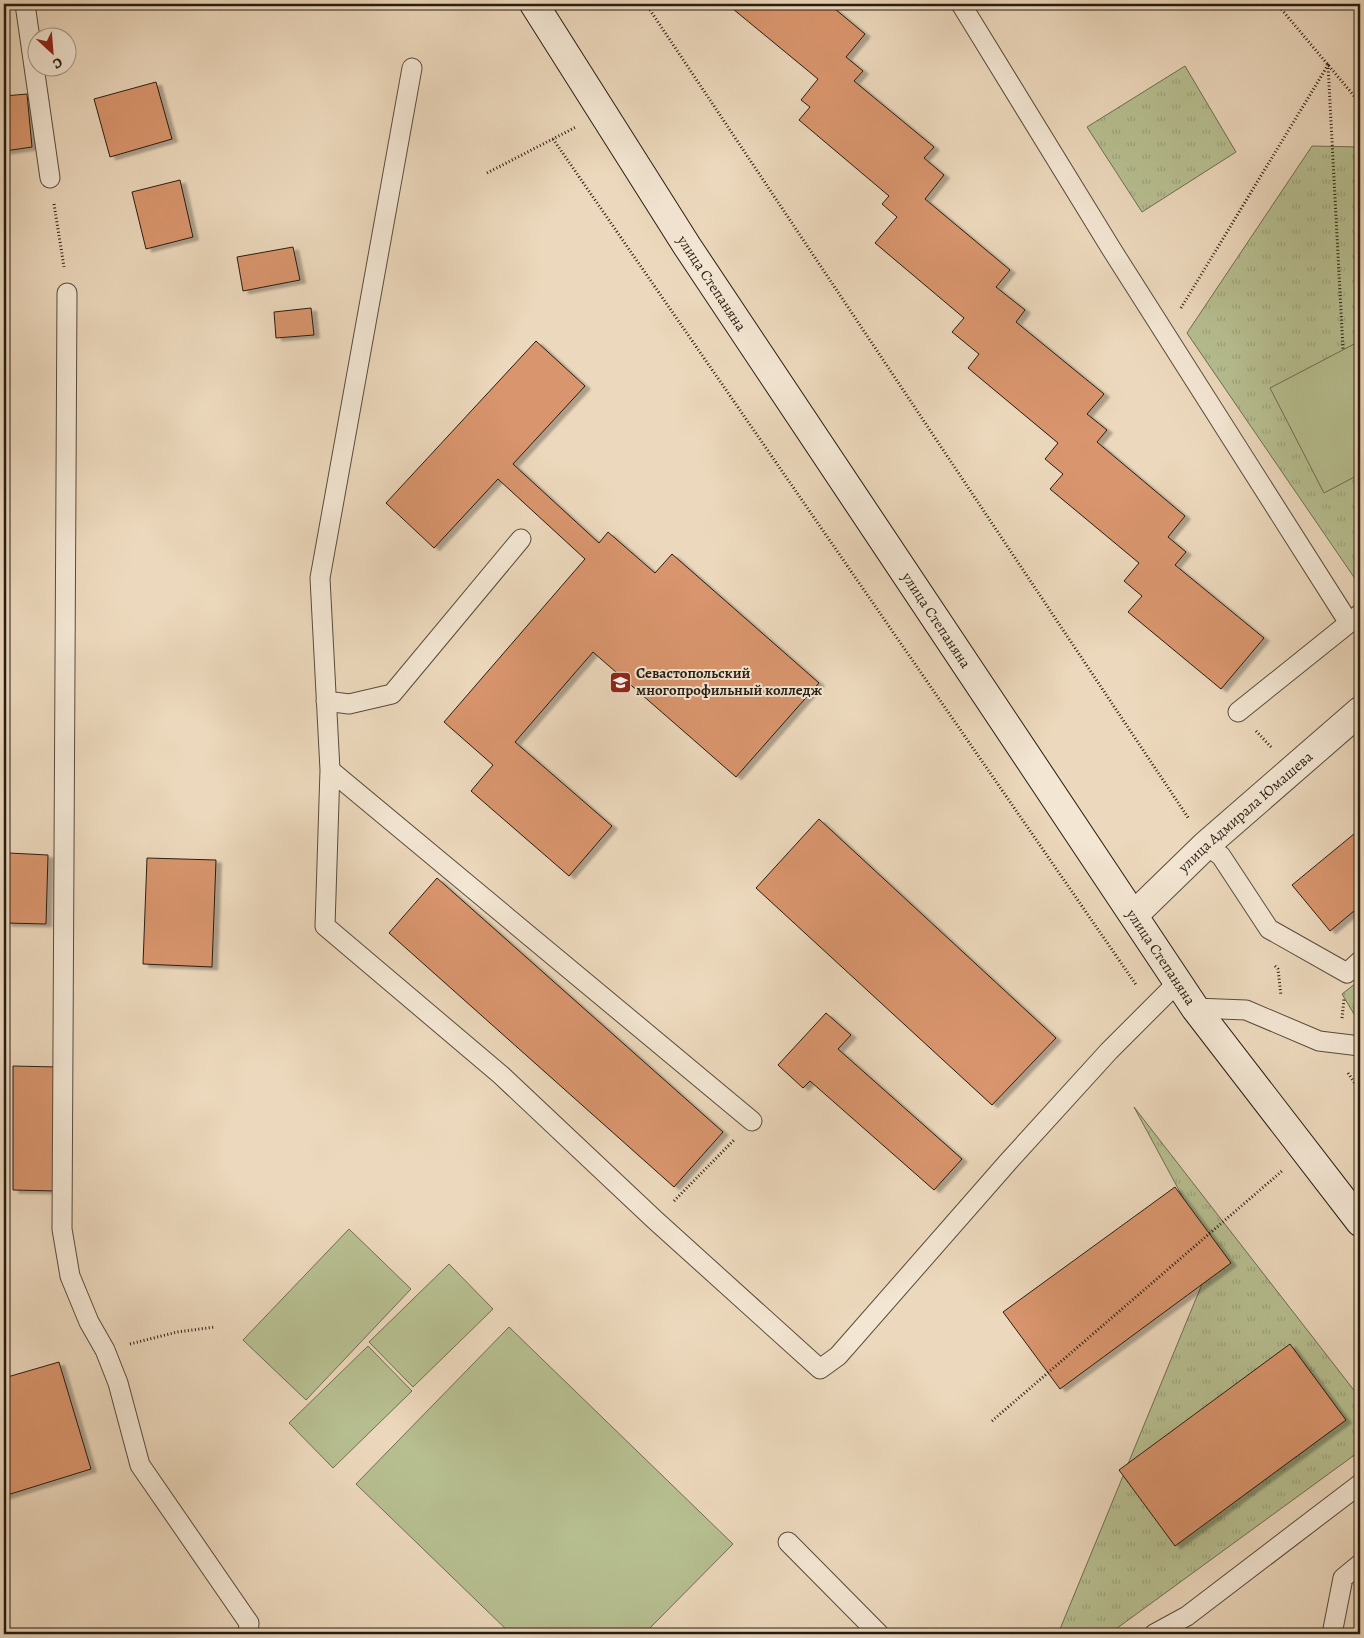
<svg xmlns="http://www.w3.org/2000/svg" width="1364" height="1638" font-family="Alegreya,serif">
<style>
.park{fill:url(#park-tufts);stroke:#6f6e51}
.pitch{fill:#b7bf91;stroke:#6f6e51}
.building{fill:#d9956d;stroke:#271d11;filter:url(#shadow)}
.lines{fill:none;stroke-linecap:round;stroke-linejoin:round}
.service-casing{stroke:#584c3c;stroke-width:21}
.minor-casing{stroke:#584c3c;stroke-width:30}
.secondary-casing{stroke:#271d11;stroke-width:30}
.path{stroke:#271d11;stroke-width:3;stroke-dasharray:1 2.5;stroke-linecap:butt}
.service{stroke:#f3e6d3;stroke-width:19}
.minor{stroke:#f3e6d3;stroke-width:28}
.secondary{stroke:#f3e6d3;stroke-width:28}
.labels{text-anchor:middle;dominant-baseline:central;stroke-width:4;stroke-linejoin:round;paint-order:stroke}
.street-label{font-size:15px;fill:#271d11;stroke:#f3e6d3}
.poi-label{font-size:15px;font-weight:bold;fill:#271d11;stroke:#f3e6d3;text-anchor:start}
</style>
<defs>
<pattern id="park-tufts" width="24" height="20" patternUnits="userSpaceOnUse" patternTransform="scale(1.25)"><rect width="24" height="20" fill="#b7bf91"/><path d="M3 7l-1-3M5 7V3M7 7l1-3M15 17l-1-3M17 17v-4M19 17l1-3" fill="none" stroke="#9da47c"/></pattern>
<filter id="shadow"><feDropShadow dx="5.5" dy="3" stdDeviation="1" flood-color="#0004"/></filter>
</defs>
<rect width="100%" height="100%" fill="#ecd8bc"/>
<filter id="stains"><feTurbulence type="fractalNoise" baseFrequency=".004" numOctaves="4"/><feColorMatrix values="0 0 0 0 .2 0 0 0 0 .09 0 0 0 0 .02 0 0 0 .5 -.17"/></filter>
<radialGradient id="worn" r=".72"><stop offset=".6" stop-color="#630" stop-opacity="0"/><stop offset="1" stop-color="#630" stop-opacity=".3"/></radialGradient>
<path class="park" d="M1185,66L1236,152L1142,212L1087,127Z
M1312,146L1360,147V586L1187,333Z
M1360,980V1024L1342,994Z
M1134,1107L1360,1398V1451L1109,1634H1058L1214,1255Z"/>
<path class="pitch" d="M1360,341V474L1324,493L1270,388Z
M349,1229L411,1289L306,1400L243,1340Z
M449,1264L493,1309L413,1387L369,1342Z
M509,1327L733,1544L644,1634H511L356,1484Z
M368,1346L412,1391L333,1468L289,1423Z"/>
<path class="building" d="M727,4H829L865,34L846,57L863,71L854,81L934,147L924,158L944,175L925,199L1010,270L996,287L1025,310L1016,322L1104,394L1087,414L1107,430L1097,442L1185,516L1168,537L1186,552L1175,565L1264,638L1221,689L1128,612L1142,596L1124,581L1139,563L1050,489L1063,474L1045,459L1058,443L968,368L979,354L952,332L964,318L875,243L897,217L882,204L889,196L799,120L810,107L801,100L818,79Z
M156,82L172,139L110,157L94,99Z
M27,94L32,147L5,151L4,96Z
M180,180L193,237L146,249L132,192Z
M293,247L300,280L243,291L237,257Z
M311,308L314,335L276,338L274,312Z
M536,341L585,386L513,464L599,543L608,532L655,573L672,554L819,683L736,777L593,652L515,742L612,826L569,876L471,791L493,765L444,722L585,559L498,479L434,548L386,503Z
M819,819L1056,1038L992,1105L756,888Z
M1360,829V906L1330,931L1292,885Z
M9,853L48,855L46,924L6,923Z
M147,858L216,860L212,967L143,964Z
M437,878L723,1132L674,1187L389,933Z
M826,1013L851,1035L838,1049L962,1159L934,1190L810,1081L803,1088L778,1065Z
M13,1066L58,1067L57,1191L13,1190Z
M1175,1187L1231,1263L1060,1389L1003,1312Z
M1290,1344L1346,1420L1175,1546L1119,1470Z
M59,1362L91,1469L4,1496V1378Z"/>
<g class="lines">
<defs>
<path id="service" d="M25,4L50,178
M961,4L1112,250L1349,623L1360,614
M412,68L320,578L330,770L325,926L501,1075L655,1220L820,1369L838,1356L1008,1162L1109,1051L1178,982
M67,293L62,1229L70,1276L89,1322L105,1350L118,1383L140,1465L249,1623L248,1634
M326,701L349,704L392,694L521,539
M1238,712L1349,623
M330,770L752,1121
M1206,845L1221,856L1269,929L1347,973L1360,961
M1195,1008L1246,1010L1319,1041L1360,1046
M788,1542L879,1634
M1154,1634L1187,1616L1360,1484
M1332,1634L1343,1578L1360,1564"/>
<g id="minor">
<path id="s1" d="M1134,915L1206,845L1360,711"/>
</g>
<g id="secondary">
<path id="s2" d="M534,4L687,246L1195,1008L1360,1222"/>
</g>
</defs>
<use href="#service" class="service-casing"/>
<use href="#minor" class="minor-casing"/>
<use href="#secondary" class="secondary-casing"/>
<path class="path" d="M646,4L1189,819
M1277,4L1360,103
M553,139L1137,986
M487,173L576,127
M54,204L64,267
M1181,308L1328,65L1343,349
M1256,731L1272,748
M1275,966L1278,969L1281,996
M1342,1018L1344,999
M1348,1073L1360,1091
M674,1201L734,1140
M130,1344L177,1332L215,1327
M992,1421L1282,1171"/>
<use href="#service" class="service"/>
<use href="#minor" class="minor"/>
<use href="#secondary" class="secondary"/>
</g>
<defs>
<symbol id="university-square" viewBox="-11 -11 22 22"><rect x="-9" y="-9" width="18" height="18" rx="4" fill="#8f2418" stroke="#f3e6d3"/><path d="M0-5L7-2L0 1L-7-2ZM-4 1L0 2.5L4 1V4Q0 6-4 4Z" fill="#fff"/></symbol>
</defs>
<g fill-rule="evenodd">
<use href="#university-square" x="608" y="670" width="25" height="25"/>
</g>
<g class="labels">
<g class="street-label">
<text stroke="none"><textPath href="#s2" startOffset="331">улица Степаняна</textPath></text>
<text stroke="none"><textPath href="#s2" startOffset="736">улица Степаняна</textPath></text>
<text stroke="none"><textPath href="#s1" startOffset="152">улица Адмирала Юмашева</textPath></text>
<text stroke="none"><textPath href="#s2" startOffset="1141">улица Степаняна</textPath></text>
</g>
<g class="poi-label">
<text x="636" y="673">Севастопольский<tspan x="636" dy="17">многопрофильный колледж</tspan></text>
</g>
</g>
<rect width="1364" height="1638" fill="none" stroke="#ecd8bc" stroke-width="20"/>
<rect x="5" y="5" width="1354" height="1628" fill="none" stroke="#271d11" stroke-width="2.5"/>
<rect x="10" y="10" width="1344" height="1618" fill="none" stroke="#271d11"/>
<g transform="translate(52 52) rotate(154)"><circle r="24" fill="#f3e6d3" stroke="#a19685"/>
<path d="M0-4L9 19L0 12L-9 19Z" fill="#8f2418"/>
<text y="-8" font-size="14" font-weight="bold" text-anchor="middle" fill="#271d11">С</text>
</g>
<rect width="100%" height="100%" filter="url(#stains)"/>
<rect width="100%" height="100%" fill="url(#worn)"/>
</svg>
